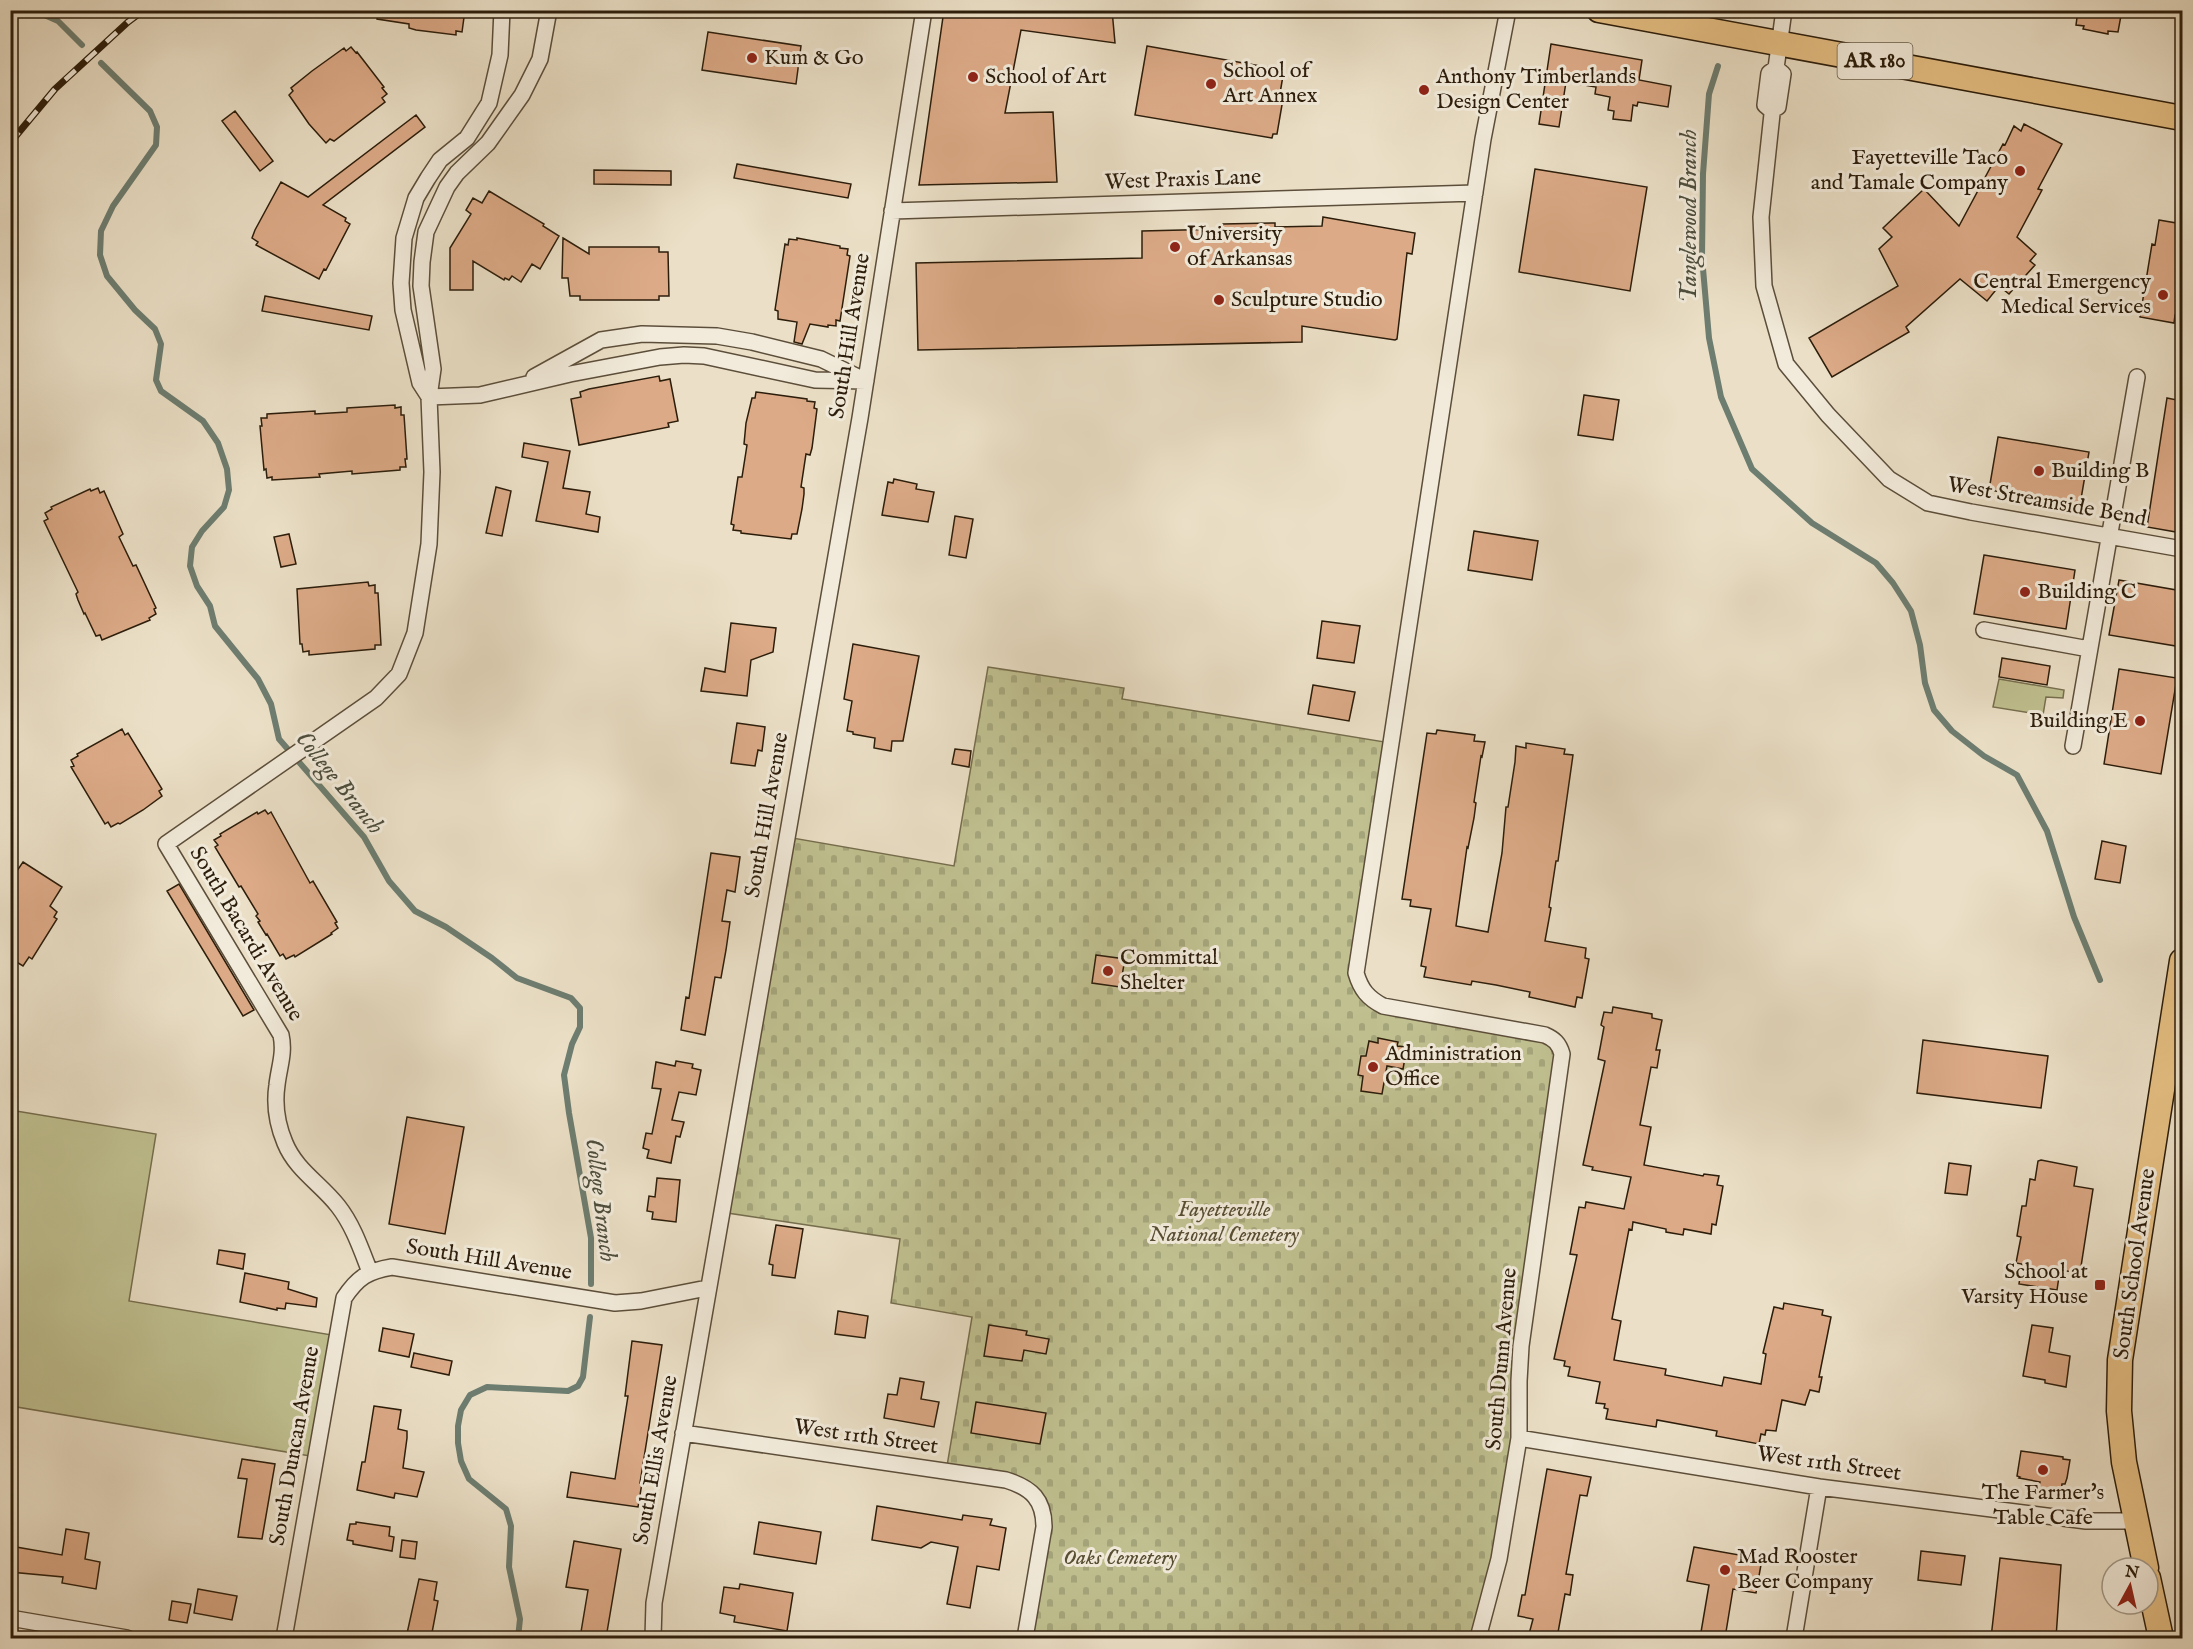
<svg xmlns="http://www.w3.org/2000/svg" width="2193" height="1649" font-family="'IM FELL English',serif">
<style>
.cemetery{fill:url(#cemetery-stones);stroke:#766e4e;stroke-width:1.5}
.green{fill:#c0c090;stroke:#766e4e;stroke-width:1.5}
.lines{fill:none;stroke-linecap:round;stroke-linejoin:round}
.stream{stroke:#6d7d70;stroke-width:6}
.building{fill:#dcaa87;stroke:#2c1d0b;stroke-width:1.5}
.minor-casing{stroke:#5c4e3a;stroke-width:18}
.primary-casing{stroke:#2c1d0b;stroke-width:27}
.minor{stroke:#f2ebdb;stroke-width:15}
.primary{stroke:#e6c084;stroke-width:24}
.rail-casing{stroke:#2c1d0b;stroke-width:7}
.rail{stroke:#f2ebdb;stroke-width:4.5;stroke-dasharray:14;stroke-linecap:butt}
.poi-dot{fill:#8f2418;stroke:#f2ebdb;stroke-width:2}
.labels{text-anchor:middle;dominant-baseline:central;stroke-width:6;stroke-linejoin:round;paint-order:stroke}
.shield{fill:#f2ebdb;stroke:#675b49;stroke-width:1.5}
.shield-label{font-size:21px;font-weight:bold;fill:#2c1d0b}
.poi-label{font-size:22px;fill:#2c1d0b;stroke:#f2ebdb;text-anchor:start}
.street-label{font-size:22px;fill:#2c1d0b;stroke:#f2ebdb}
.park-label{font-size:22px;font-style:italic;fill:#584e33;stroke:#f2ebdb}
.water-label{font-size:24px;font-style:italic;fill:#4c4d3d;stroke:#f2ebdb}
</style>
<defs>
<pattern id="cemetery-stones" width="16" height="16" patternUnits="userSpaceOnUse" patternTransform="scale(1.5)"><rect width="16" height="16" fill="#c0c090"/><path d="M2 7V4a2 2 0 0 1 4 0v3zM10 15v-3a2 2 0 0 1 4 0v3z" fill="#a5a57b"/></pattern>
</defs>
<rect width="100%" height="100%" fill="#ebe0c7"/>
<filter id="stains"><feTurbulence type="fractalNoise" baseFrequency=".00333" numOctaves="4"/><feColorMatrix values="0 0 0 0 .2 0 0 0 0 .09 0 0 0 0 .02 0 0 0 .5 -.17"/></filter>
<radialGradient id="worn" r=".72"><stop offset=".6" stop-color="#630" stop-opacity="0"/><stop offset="1" stop-color="#630" stop-opacity=".3"/></radialGradient>
<path class="cemetery" d="M988,667L1124,688L1122,699L1391,743L1357,958L1369,998L1560,1046L1521,1346L1519,1438L1478,1638H1025L1044,1527L1023,1486L946,1472L972,1317L891,1303L900,1239L721,1212L787,837L954,866Z"/>
<path class="green" d="M1999,679L2064,690L2063,698L2046,697L2043,715L1993,707Z
M10,1110L156,1134L129,1301L338,1336L316,1457L11,1406Z"/>
<g class="lines">
<path class="stream" d="M33,10L58,21L82,45
M101,63L150,111L157,127L156,145L113,206L101,231L100,255L107,276L135,310L155,329L161,344L156,380L161,391L203,421L218,443L227,469L229,490L224,507L202,531L192,547L190,566L197,586L210,606L215,626L258,679L271,704L279,739L364,837L389,881L415,911L446,927L492,958L517,978L571,998L580,1008V1027L572,1044L564,1075L569,1113L591,1238V1284
M1718,66L1709,94L1703,174L1702,257L1709,338L1721,397L1752,469L1812,523L1876,563L1893,583L1911,611L1920,645L1925,683L1934,710L1952,731L1984,756L2017,775L2047,831L2074,917L2100,980
M518,1638L520,1619L509,1567L511,1526L506,1509L469,1479L461,1461L458,1443V1426L461,1410L470,1395L487,1387L568,1391L578,1386L583,1377L590,1317"/>
</g>
<path class="building" d="M377,10H465L462,32L456,31V35L416,30L409,28V24L377,19Z
M944,10H1112L1115,43L1021,30L1005,113L1053,112L1057,182L919,185Z
M2078,10H2122L2118,32L2108,31V34L2083,29L2084,26L2076,25Z
M708,32L801,46L796,84L702,70Z
M1551,44L1642,60L1639,80L1671,86L1668,107L1638,102L1637,106L1633,105L1631,121L1613,119L1614,111L1608,110L1610,97L1595,94L1596,87L1566,82L1559,127L1539,124Z
M1147,46L1284,70L1279,99H1283L1277,134H1273L1272,138L1135,115Z
M351,47L356,53L357,52L384,87L382,88L387,94L382,98L385,102L334,141L330,139L326,143L309,124L289,95L293,91L291,88L312,71L344,48L346,51Z
M235,111L273,161L260,171L222,121Z
M416,115L425,127L323,205L346,218L345,221L350,224L326,270L324,269L319,279L256,245L258,242L252,238L255,230L281,182L308,197Z
M2024,124L2062,144L2038,189L2042,190L2017,237L2036,254L2030,261L2035,265L2009,294L1999,286L1987,301L1960,279L1906,327L1909,332L1832,377L1809,338L1898,286L1879,249L1892,237L1883,228L1924,189L1959,226L2003,144L2005,145L2014,126L2021,131Z
M737,164L851,184L848,198L734,178Z
M1535,169L1647,187L1630,291L1519,272Z
M594,170L671,171V185L594,184Z
M489,191L544,224L543,226L559,236L540,269L532,264L521,282L512,276L509,280L505,278L504,280L473,261V290H450V248L471,214L466,210L473,198L482,203Z
M1323,217L1415,233L1412,254L1407,253L1397,339L1395,340L1302,326V342L918,350L916,263L1142,258V231L1223,229V224L1275,223V227L1322,226Z
M2159,220L2182,224V316L2175,315L2174,323L2140,317L2152,244L2155,245Z
M563,238L589,254V247H659V252H668L669,296H659V300H580V296H570L568,278H562Z
M797,238L840,246V248L848,249L847,255L850,256L840,321L836,320V326L828,325V327L810,324L802,344L794,342L797,322L778,319V311L775,310L785,244L788,245L789,239L797,240Z
M265,296L372,316L369,330L262,311Z
M659,376L660,381L670,379L678,421L668,423L669,427L579,445L571,399L581,397L580,392L589,389Z
M756,392L807,399V401L815,402L814,408L817,409L812,448L810,455L806,454L801,487L804,488V494L802,509L797,534H792L791,539L741,533V531L733,530L734,525L731,524L738,477H742L747,445L744,444L746,423L752,398H755Z
M1584,395L1619,400L1613,440L1578,435Z
M2167,398L2182,401V533L2147,527Z
M395,405V408L401,407V415H404L407,459H405L406,467H400V470L352,474V471L319,474L320,477L272,480V477L267,478L266,469L264,470L260,426H262L261,418H267V414L315,411V414L347,412V408Z
M1998,437L2089,452L2080,505L1989,490Z
M524,443L570,451L563,488L590,492L586,514L600,517L598,532L536,521L548,462L522,457Z
M894,479L917,484L916,489L934,492L928,522L882,515L888,482L893,483Z
M496,487L511,491L502,536L486,533Z
M98,488L100,493L104,491L123,534L119,537L133,566L136,565L156,608L154,609L156,614L149,618L150,620L102,640L100,635L96,636L85,613L84,614L78,600L76,594L78,592L44,521L48,519L45,513L52,509L51,507L90,489L91,491Z
M955,516L973,519L966,558L949,555Z
M1474,531L1538,541L1532,580L1468,570Z
M289,534L296,564L281,567L274,537Z
M1984,555L2075,570L2066,629L1974,614Z
M2119,580L2182,591V647L2109,635Z
M368,582L369,586L375,585V593H378L381,645H375V649L309,655V651L303,652L302,644H300L297,589Z
M1322,621L1360,626L1354,663L1317,658Z
M731,623L776,628L773,652L751,660L747,696L701,691L705,668L725,672Z
M853,644L919,656L903,741H892L891,751L874,748L875,738L853,734V732L847,731L852,701L844,699Z
M2002,658L2050,666L2047,685L1999,677Z
M2119,669L2177,678L2161,774L2104,764Z
M1313,685L1355,692L1349,721L1308,714Z
M737,723L765,727L762,751L758,750L755,766L731,763Z
M122,729L125,735L128,733L162,789L159,791L162,796L143,810L120,824L118,823L111,827L108,822L105,824L71,767L74,766L71,760L78,756L77,754Z
M1437,730L1475,735L1474,741L1485,742L1482,757L1481,756L1474,802L1476,803L1474,818L1468,848L1467,847L1456,926L1488,932L1502,853L1506,807H1508L1515,762L1516,746L1526,748V743L1565,749L1564,754L1573,755L1558,861H1556L1549,907L1551,908L1545,941L1586,948L1585,958L1589,959L1582,998L1577,997L1575,1007L1529,997L1530,992L1496,985L1472,981L1471,985L1424,977L1426,967L1421,966L1431,909L1410,906L1411,900L1402,899L1427,733L1436,734Z
M955,749L971,751L969,767L952,764Z
M265,810L268,814L271,812L310,883L313,881L337,922L335,923L338,928L331,933L332,934L295,957L294,955L286,959L283,954L280,956L267,934L266,935L258,922L260,921L256,916L258,914L241,886L239,887L215,847L218,845L214,840L221,836L220,834L257,812L258,814Z
M2102,841L2126,846L2120,883L2095,879Z
M711,853L740,857L735,892L727,890L722,921L730,922L726,950L721,978L715,977L705,1035L681,1030L686,997L689,998Z
M23,862L62,887L50,906L57,912L54,917L57,919L32,959L29,957L23,966L10,958V881Z
M179,884L254,1010L243,1016L167,891Z
M1096,955L1125,959L1120,987L1092,983Z
M1613,1007L1652,1014V1018L1662,1020L1656,1050H1660L1657,1068L1651,1067L1640,1125L1651,1127L1644,1165L1703,1176L1704,1174L1719,1176L1717,1185L1723,1186L1716,1225L1712,1224L1711,1234L1684,1229L1683,1235L1666,1232V1229L1633,1222L1632,1230L1629,1229L1612,1319L1621,1321L1614,1360L1666,1369L1665,1375L1722,1386L1724,1377L1761,1384L1766,1354L1763,1353L1774,1307L1783,1309L1784,1303L1823,1310L1822,1315L1831,1317L1819,1377H1822L1819,1392L1810,1390L1805,1405L1782,1400L1776,1431L1766,1430L1765,1435L1761,1434L1759,1444L1716,1436L1717,1431L1657,1420L1656,1427L1606,1419L1608,1409L1604,1408L1605,1404L1596,1403L1600,1382L1568,1376L1570,1367L1564,1366L1565,1361L1554,1359L1577,1255L1570,1254L1579,1207L1585,1208L1586,1202L1624,1209L1631,1177L1592,1170L1593,1167L1583,1165L1605,1061L1598,1059L1604,1027L1601,1025L1604,1012L1612,1013Z
M1378,1038L1398,1042L1397,1046L1407,1047L1403,1069L1387,1066L1382,1094L1361,1091L1363,1076L1358,1075L1361,1056H1366L1369,1041L1378,1043Z
M1923,1040L2048,1056L2041,1108L1917,1093Z
M676,1061L693,1064L692,1068L701,1070L696,1095L679,1092L672,1120L684,1122L680,1137L676,1136L671,1163L647,1158L649,1150L643,1148L646,1133L652,1134L661,1089L652,1088L656,1062L675,1066Z
M407,1117L464,1127L445,1234L389,1224Z
M2041,1160L2077,1167L2074,1186L2093,1189L2080,1273L2060,1270L2057,1290L2019,1284L2022,1264L2016,1263L2021,1237L2017,1236L2022,1206H2026L2030,1179L2035,1180L2038,1161Z
M1949,1163L1971,1166L1967,1195L1945,1193Z
M657,1178L680,1180L676,1222L652,1219L653,1212L647,1211L649,1196L655,1197Z
M776,1225L803,1229L795,1278L772,1275L773,1265L769,1264Z
M219,1250L245,1254L243,1269L217,1264Z
M245,1273L289,1282L288,1289L317,1298L316,1307L286,1303L285,1309L277,1308V1310L240,1302Z
M838,1311L868,1316L865,1338L835,1334Z
M989,1325L1027,1331L1026,1335L1049,1339L1046,1354L1024,1350L1022,1361L984,1356Z
M2032,1325L2053,1328L2049,1352L2070,1356L2066,1387L2045,1383V1380L2023,1376Z
M383,1328L414,1334L409,1357L379,1351Z
M632,1341L662,1345L640,1483H642L638,1507L567,1497L571,1472L615,1479L628,1396H625Z
M414,1353L452,1361L449,1375L411,1367Z
M900,1378L924,1382L921,1399L939,1402L934,1427L884,1418L888,1394L897,1395Z
M976,1402L1046,1413L1040,1444L971,1433Z
M374,1406L401,1410L398,1429L407,1431V1438L403,1468L424,1472L417,1497L395,1493L394,1498L357,1490L362,1462H365Z
M2021,1451L2063,1457V1459L2070,1460L2067,1478L2065,1484H2062L2061,1492L2038,1488L2040,1482L2019,1478L2020,1477L2017,1476Z
M242,1459L275,1464L262,1539L238,1537L247,1479L238,1478Z
M1547,1469L1591,1477L1587,1496L1580,1495L1566,1574L1573,1575L1570,1595L1565,1594L1557,1638H1528L1533,1619L1518,1616L1522,1595H1525Z
M877,1506L962,1520L963,1515L992,1519L990,1525L1006,1528L999,1570L977,1566L970,1608L947,1604L958,1547L931,1542L921,1548L872,1540Z
M356,1522L390,1527L389,1536L394,1537L392,1551L353,1544V1541L347,1540L350,1524H356Z
M759,1522L821,1532L816,1564L754,1554Z
M66,1529L89,1533L85,1559L100,1562L96,1589L62,1583L63,1577L10,1572V1546L62,1555Z
M402,1540L417,1542L415,1559L400,1557Z
M574,1541L621,1549L606,1638H580L588,1590L566,1587Z
M1694,1547L1762,1559L1756,1593L1733,1589L1725,1638H1700L1709,1585L1687,1581Z
M1921,1551L1965,1556L1961,1585L1918,1580Z
M2000,1558L2061,1565L2056,1638H1991Z
M419,1579L437,1582L434,1600L438,1601L431,1638H406Z
M740,1584L793,1593L787,1631L734,1622L735,1616L720,1613L724,1587L739,1589Z
M198,1589L237,1596L232,1620L194,1613Z
M172,1601L191,1604L187,1623L169,1620Z"/>
<g class="lines">
<defs>
<path id="minor" d="M1784,10L1776,68L1769,73L1765,105L1771,110L1772,114L1761,217L1764,286L1786,364L1828,415L1889,479L1928,503L1971,512L2182,549
M1771,110L1778,107L1783,74L1776,68
M892,211L1475,193
M534,377L601,340L642,334L717,336L752,342L821,359L862,379
M429,397L480,395L570,374L660,357L684,355L704,356L815,380L866,381
M429,397L420,383L403,310L401,283L404,238L416,198L428,178L440,160L467,138L489,103L500,55L502,10
M1984,630L2089,649
M2073,746L2137,377
M370,1272C361,1249 353,1225 338,1206C321,1184 296,1170 285,1143C277,1124 274,1105 277,1085C279,1067 285,1053 281,1035L166,844L376,698L399,674L415,633L429,544L432,472L429,397L433,369L421,286L422,262L426,232L447,187L457,173L488,143L522,95L540,59L549,10
M683,1433L1006,1480C1032,1488 1044,1500 1044,1527L1025,1638
M1519,1438L1819,1487L2086,1521H2135
M10,1618L127,1638
M284,1638L344,1298C358,1277 368,1271 392,1267L615,1303L641,1301L707,1288
M653,1638L654,1603L860,418L924,10
M1478,1638L1499,1559L1519,1438V1381L1521,1346L1562,1054C1559,1043 1554,1039 1545,1035L1383,1006C1368,998 1361,990 1356,973L1483,139L1508,10
M1794,1638L1819,1487"/>
<path id="primary" d="M1599,10L2182,118
M2146,1568L2124,1462L2119,1411L2120,1360L2182,961
M2148,1578L2161,1638"/>
</defs>
<use href="#minor" class="minor-casing"/>
<use href="#primary" class="primary-casing"/>
<use href="#minor" class="minor"/>
<use href="#primary" class="primary"/>
<defs>
<path id="rail" d="M10,143L55,89L128,22L144,10"/>
</defs>
<use href="#rail" class="rail-casing"/>
<use href="#rail" class="rail"/>
</g>
<g class="poi-dot">
<circle cx="752" cy="58" r="6"/>
<circle cx="973" cy="77" r="6"/>
<circle cx="1211" cy="84" r="6"/>
<circle cx="1424" cy="90" r="6"/>
<circle cx="2020" cy="171" r="6"/>
<circle cx="1175" cy="247" r="6"/>
<circle cx="2163" cy="295" r="6"/>
<circle cx="1219" cy="300" r="6"/>
<circle cx="2039" cy="471" r="6"/>
<circle cx="2025" cy="592" r="6"/>
<circle cx="2140" cy="721" r="6"/>
<circle cx="1108" cy="971" r="6"/>
<circle cx="1373" cy="1067" r="6"/>
<rect x="2094" y="1279" width="12" height="12" rx="3"/>
<circle cx="2043" cy="1470" r="6"/>
<circle cx="1725" cy="1570" r="6"/>
</g>
<g class="labels">
<rect class="shield" x="1837.5" y="43" width="75" height="36" rx="4.5"/>
<g class="shield-label">
<text x="1875" y="61">AR 180</text>
</g>
<g class="poi-label">
<text x="764" y="58">Kum &amp; Go</text>
<text x="1223" y="71">School of<tspan x="1223" dy="25">Art Annex</tspan></text>
<text x="985" y="77">School of Art</text>
<text x="1436" y="77">Anthony Timberlands<tspan x="1436" dy="25">Design Center</tspan></text>
<text x="2008" y="158" text-anchor="end">Fayetteville Taco<tspan x="2008" dy="25">and Tamale Company</tspan></text>
<text x="1187" y="234">University<tspan x="1187" dy="25">of Arkansas</tspan></text>
<text x="2151" y="282" text-anchor="end">Central Emergency<tspan x="2151" dy="25">Medical Services</tspan></text>
<text x="1231" y="300">Sculpture Studio</text>
<text x="2051" y="471">Building B</text>
<text x="2037" y="592">Building C</text>
<text x="2128" y="721" text-anchor="end">Building E</text>
<text x="1120" y="958">Committal<tspan x="1120" dy="25">Shelter</tspan></text>
<text x="1385" y="1054">Administration<tspan x="1385" dy="25">Office</tspan></text>
<text x="2088" y="1272" text-anchor="end">School at<tspan x="2088" dy="25">Varsity House</tspan></text>
<text x="2043" y="1493" text-anchor="middle">The Farmer's<tspan x="2043" dy="25">Table Cafe</tspan></text>
<text x="1737" y="1557">Mad Rooster<tspan x="1737" dy="25">Beer Company</tspan></text>
</g>
<g class="street-label">
<text transform="translate(1183 180) rotate(-2)">West Praxis Lane</text>
<text transform="translate(850 336) rotate(-81)">South Hill Avenue</text>
<text transform="translate(2047 502) rotate(10)">West Streamside Bend</text>
<text transform="translate(767 815) rotate(-80)">South Hill Avenue</text>
<text transform="translate(246 934) rotate(59)">South Bacardi Avenue</text>
<text transform="translate(489 1260) rotate(9)">South Hill Avenue</text>
<text transform="translate(2135 1264) rotate(-82)">South School Avenue</text>
<text transform="translate(1502 1359) rotate(-85)">South Dunn Avenue</text>
<text transform="translate(866 1437) rotate(8)">West 11th Street</text>
<text transform="translate(295 1446) rotate(-80)">South Duncan Avenue</text>
<text transform="translate(656 1460) rotate(-80)">South Ellis Avenue</text>
<text transform="translate(1829 1464) rotate(8)">West 11th Street</text>
</g>
<g class="park-label">
<text x="1224" y="1210">Fayetteville<tspan x="1224" dy="25">National Cemetery</tspan></text>
<text x="1120" y="1558">Oaks Cemetery</text>
</g>
<g class="water-label">
<text transform="translate(1689 216) rotate(-90)">Tanglewood Branch</text>
<text transform="translate(339 783) rotate(51)">College Branch</text>
<text transform="translate(600 1200) rotate(83)">College Branch</text>
</g>
</g>
<rect width="2193" height="1649" fill="none" stroke="#ebe0c7" stroke-width="36"/>
<rect x="12" y="12" width="2169" height="1625" fill="none" stroke="#2c1d0b" stroke-width="3"/>
<rect x="18" y="18" width="2157" height="1613" fill="none" stroke="#2c1d0b" stroke-width="1.5"/>
<g transform="translate(2130 1586) rotate(8)"><circle r="28" fill="#f2ebdb" stroke="#a39988" stroke-width="1.5"/>
<path d="M0-4.5L10 22L0 15L-10 22Z" fill="#8f2418"/>
<text y="-9" font-size="16" font-weight="bold" text-anchor="middle" fill="#2c1d0b">N</text>
</g>
<rect width="100%" height="100%" filter="url(#stains)"/>
<rect width="100%" height="100%" fill="url(#worn)"/>
</svg>
